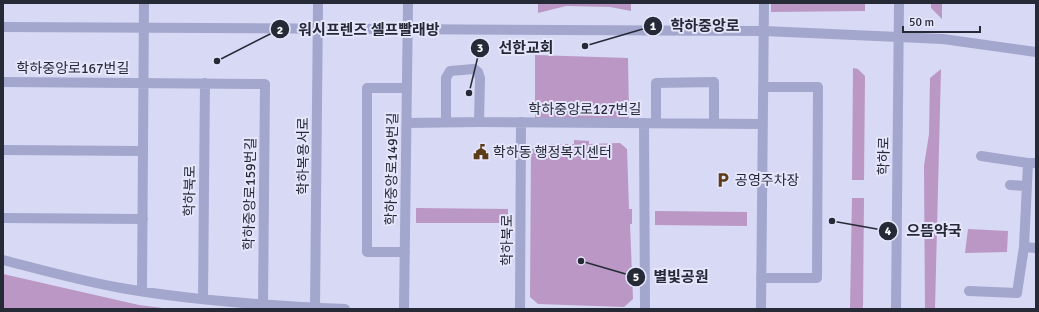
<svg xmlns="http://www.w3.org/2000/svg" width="1039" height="312" font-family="Signika,'Noto Sans KR',sans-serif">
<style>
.green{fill:#ba97c4}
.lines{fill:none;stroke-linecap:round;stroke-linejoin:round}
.minor{stroke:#a3a7cd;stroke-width:10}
.labels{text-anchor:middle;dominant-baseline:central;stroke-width:4;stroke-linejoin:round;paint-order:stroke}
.street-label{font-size:14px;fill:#262a37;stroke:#e5e5fb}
.poi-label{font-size:14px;fill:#262a37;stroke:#e5e5fb;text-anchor:start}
.leader{fill:none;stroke:#262a37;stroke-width:1.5}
.callout-dot{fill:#262a37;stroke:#e5e5fb;stroke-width:1.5}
.mark-label{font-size:12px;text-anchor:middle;font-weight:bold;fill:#fff}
.callout-label{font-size:15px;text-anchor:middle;font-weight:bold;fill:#262a37;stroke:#e5e5fb;stroke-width:4;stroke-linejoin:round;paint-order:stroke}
</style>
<rect width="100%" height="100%" fill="#d8d9f4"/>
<path class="green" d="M538,3H631V11L610,7L566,6L538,13Z
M771,3H865V11L771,12Z
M931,3H942V19L931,8Z
M535,55L628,58L629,116L628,123L535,118Z
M853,68L858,69L865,76L864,180H852Z
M941,69L935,309H925L924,166L929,134L930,78Z
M574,140L589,141V144L620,143L627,149L629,209H632V224H630L633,299L624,307L538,304L530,297L531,150L540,144H574Z
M852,198H864L863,307L861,309H850Z
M416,208L508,209V223H416Z
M655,211L747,212V226L655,225Z
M968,229L1008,231L1007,252L965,253Z
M3,274L139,305L170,309H3Z"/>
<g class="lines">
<path class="minor" d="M3,27L764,31L943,39L1036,52
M3,82L265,84L263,304
M446,122V78L450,71L474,69L478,72L480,78L479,122
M407,123L479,122L763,124
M644,123L645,309
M656,123V83L714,82V124
M3,150L143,151
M981,156L1028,163
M1010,185L1026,186
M3,218L143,219
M1024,247L1036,248
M405,252H367V88H407
M3,260C42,270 81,281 121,288C195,301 270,306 345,309
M761,278H817L818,87H763
M142,290L144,3
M969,291L1017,293L1024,247L1028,163H1036
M203,299L205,83
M315,309L318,3
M404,309L408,3
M520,309L521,122
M761,309L764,3
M896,309L899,3"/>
</g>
<defs>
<symbol id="civic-bare" viewBox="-9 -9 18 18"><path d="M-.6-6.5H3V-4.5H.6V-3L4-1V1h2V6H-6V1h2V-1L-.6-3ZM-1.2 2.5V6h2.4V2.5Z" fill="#5c3b18" stroke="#e5e5fb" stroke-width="2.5" paint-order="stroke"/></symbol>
<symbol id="parking-bare" viewBox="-9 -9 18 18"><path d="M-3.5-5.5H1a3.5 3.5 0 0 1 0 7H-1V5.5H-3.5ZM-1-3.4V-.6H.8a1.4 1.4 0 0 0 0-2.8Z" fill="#5c3b18" stroke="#e5e5fb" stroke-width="2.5" paint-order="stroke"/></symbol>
</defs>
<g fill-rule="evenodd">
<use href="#civic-bare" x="470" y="141" width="22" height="22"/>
<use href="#parking-bare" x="712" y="169" width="22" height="22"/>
</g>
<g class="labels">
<g class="street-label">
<text x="73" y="68">학하중앙로167번길</text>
<text x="585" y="109">학하중앙로127번길</text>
<text transform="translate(303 156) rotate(-90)">학하복용서로</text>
<text transform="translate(884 156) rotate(-89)">학하로</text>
<text transform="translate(392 169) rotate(-89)">학하중앙로149번길</text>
<text transform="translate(190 191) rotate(-89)">학하북로</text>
<text transform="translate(250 194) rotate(-89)">학하중앙로159번길</text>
<text transform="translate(507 240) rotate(-90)">학하북로</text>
</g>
<g class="poi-label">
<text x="493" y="152">학하동 행정복지센터</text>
<text x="735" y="180">공영주차장</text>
</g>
</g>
<path class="leader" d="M585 46L653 26M217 61L280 29M469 93L480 48M832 221L888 231M581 261L636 277"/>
<g class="callout-dot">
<circle cx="585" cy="46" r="4"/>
<circle cx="217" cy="61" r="4"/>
<circle cx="469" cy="93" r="4"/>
<circle cx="832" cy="221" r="4"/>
<circle cx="581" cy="261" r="4"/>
<circle cx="653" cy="26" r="10"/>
<circle cx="280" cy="29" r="10"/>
<circle cx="480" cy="48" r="10"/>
<circle cx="888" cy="231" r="10"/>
<circle cx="636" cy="277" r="10"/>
</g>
<g class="mark-label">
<text x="653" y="30">1</text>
<text x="280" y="34">2</text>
<text x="480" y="52">3</text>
<text x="888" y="235">4</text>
<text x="636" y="281">5</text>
</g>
<g class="callout-label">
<text x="705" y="31">학하중앙로</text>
<text x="369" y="35">워시프렌즈 셀프빨래방</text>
<text x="526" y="53">선한교회</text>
<text x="934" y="236">으뜸약국</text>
<text x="681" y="282">별빛공원</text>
</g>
<rect width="1039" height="312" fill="none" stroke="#262a37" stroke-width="8"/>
<path d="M903 26v6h77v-6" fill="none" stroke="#262a37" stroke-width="2"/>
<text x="909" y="26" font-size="12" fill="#262a37" stroke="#e5e5fb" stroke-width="3" paint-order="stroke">50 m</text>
</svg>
